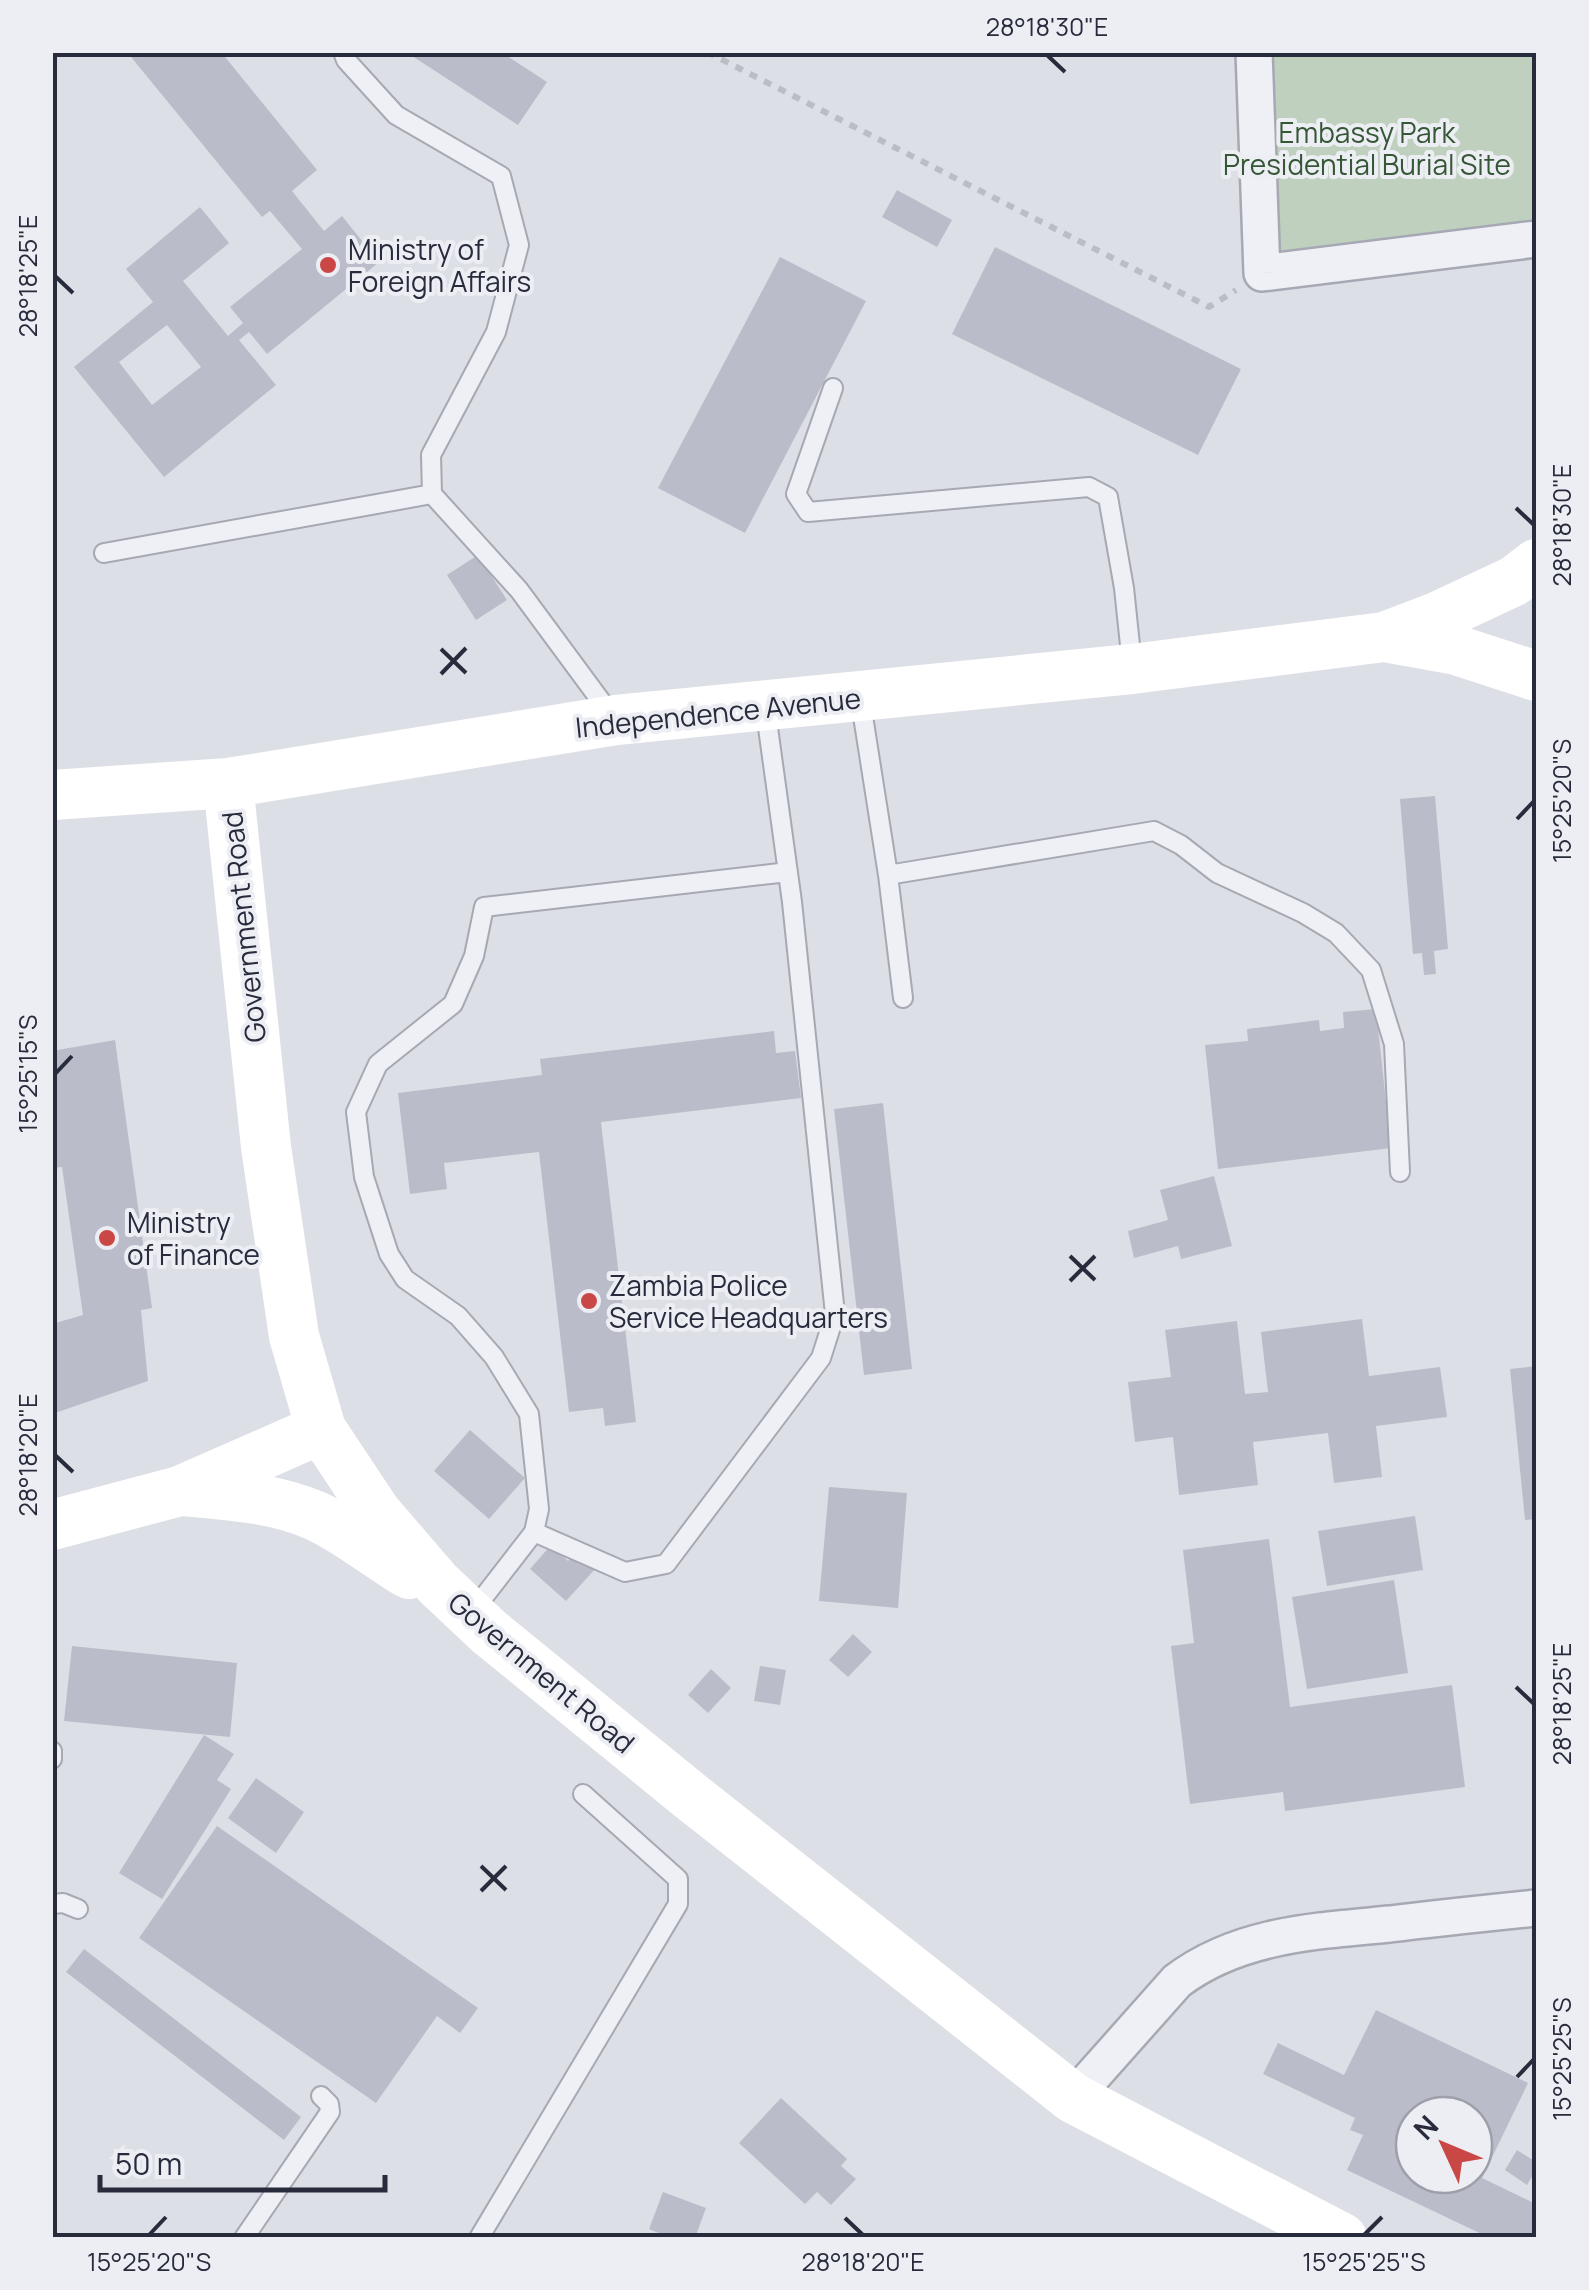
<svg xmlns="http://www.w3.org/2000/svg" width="1589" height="2290" font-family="Manrope,sans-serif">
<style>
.green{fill:#bfd0be}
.building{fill:#babdc9;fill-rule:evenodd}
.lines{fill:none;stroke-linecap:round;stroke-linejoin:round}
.service-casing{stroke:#a6a9b3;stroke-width:22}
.minor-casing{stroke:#a6a9b3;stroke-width:40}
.path{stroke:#bbbdc5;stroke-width:6;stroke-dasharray:8 8;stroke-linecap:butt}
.service{stroke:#eff0f5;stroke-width:18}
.minor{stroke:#eff0f5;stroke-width:35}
.secondary{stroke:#fff;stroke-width:50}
.ticks{fill:none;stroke:#272b3c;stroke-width:4}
.poi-dot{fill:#c94744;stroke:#eceef4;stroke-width:4}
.labels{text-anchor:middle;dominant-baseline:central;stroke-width:8;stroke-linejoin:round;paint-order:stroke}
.park-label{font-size:28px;fill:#355735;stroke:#eceef4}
.poi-label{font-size:28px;fill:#272b3c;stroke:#eceef4;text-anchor:start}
.street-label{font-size:28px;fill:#272b3c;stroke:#eceef4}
.neatline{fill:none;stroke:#272b3c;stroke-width:4}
.ticks-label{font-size:25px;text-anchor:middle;fill:#272b3c}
</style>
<rect width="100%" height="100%" fill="#dddfe6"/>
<path class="green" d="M1269,53H1536V220L1275,256Z"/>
<path class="building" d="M127,52H221L317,170L292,191L324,231L342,216L379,262L267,354L249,332L239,340L276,385L164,477L74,367L153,302L126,269L200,207L229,243L183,281L228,336L243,323L230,307L302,249L270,211L262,217ZM167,325L201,367L152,405L119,362Z
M406,52H501L547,82L518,125Z
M897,190L952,220L937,247L882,217Z
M995,247L1241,369L1198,455L952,334Z
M780,257L866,301L745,533L658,488Z
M478,555L507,600L476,620L447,575Z
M1435,796L1448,949L1434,951L1436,974L1424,975L1422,953L1413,954L1400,799Z
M1376,1009L1391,1148L1218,1169L1205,1045L1248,1041L1247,1029L1319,1020L1320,1031L1344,1028L1343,1012Z
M774,1031L776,1053L795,1051L801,1098L601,1122L636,1422L605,1426L603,1408L569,1412L539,1152L444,1163L447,1189L410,1194L398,1093L542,1075L540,1059Z
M115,1040L152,1308L141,1310L148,1381L52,1414V1324L83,1315L62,1167L52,1168V1051Z
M883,1103L912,1369L864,1375L834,1109Z
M1214,1176L1232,1246L1181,1259L1178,1246L1134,1258L1128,1231L1168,1220L1160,1190Z
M1362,1319L1369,1376L1440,1367L1447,1417L1376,1426L1382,1477L1334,1483L1328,1433L1253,1442L1258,1485L1179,1495L1173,1437L1135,1442L1128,1382L1171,1377L1165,1330L1237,1321L1245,1394L1268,1392L1261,1332Z
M1536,1366V1519L1525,1520L1510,1369Z
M470,1430L525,1478L489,1519L434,1471Z
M829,1487L907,1493L898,1608L819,1601Z
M1415,1516L1423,1570L1327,1586L1318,1531Z
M1269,1539L1290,1707L1452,1685L1465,1787L1285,1811L1283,1792L1190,1804L1171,1646L1194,1643L1183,1550Z
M551,1545L568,1561L576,1551L596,1568L566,1601L530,1569Z
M1394,1580L1408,1673L1307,1689L1292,1597Z
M853,1634L872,1652L848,1677L829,1660Z
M72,1646L237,1663L230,1737L64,1721Z
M760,1666L786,1670L780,1705L754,1701Z
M711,1669L731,1688L708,1713L688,1695Z
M204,1735L234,1754L217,1780L231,1789L162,1899L119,1873Z
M256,1778L304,1812L276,1853L228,1818Z
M217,1826L478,2008L460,2033L437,2016L376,2103L139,1938Z
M84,1949L301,2117L284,2140L66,1972Z
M1376,2010L1528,2083L1482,2178L1536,2204V2238H1490L1347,2170L1363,2135L1350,2130L1355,2118L1263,2074L1278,2043L1344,2075ZM1414,2115H1474V2175H1414Z
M781,2098L847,2159L841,2166L856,2179L831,2205L817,2192L805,2204L739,2143Z
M1517,2150L1536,2162V2170L1527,2185L1505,2170Z
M663,2192L706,2208L695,2238H671L649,2229Z"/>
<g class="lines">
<defs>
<path id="service" d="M343,52L346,60L396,115L501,176L519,245L496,332L431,455L432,494L519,590L612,716
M833,388L796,494L808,512L1089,487L1108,497L1124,588L1132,664
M104,553L432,494
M860,697L888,875L903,998
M888,875L1154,831L1181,845L1217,873L1303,913L1336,933L1371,970L1394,1044L1400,1172
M534,1532L625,1572L666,1564L821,1358L835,1314L792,902L765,706
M472,1612L534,1532L539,1509L529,1414L494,1357L458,1316L405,1279L389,1254L364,1177L356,1112L378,1064L453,1004L474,956L484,907L788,872
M52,1751V1759
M52,1904L63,1903L78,1909
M244,2238L330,2112L329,2104L321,2096
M479,2238L678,1904V1879L583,1794"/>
<path id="minor" d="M1254,52L1262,273L1536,239
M1073,2098L1177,1981C1239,1934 1317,1931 1390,1924C1439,1918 1488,1913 1536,1908"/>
</defs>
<use href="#service" class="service-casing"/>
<use href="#minor" class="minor-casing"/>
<path class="path" d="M707,52L1209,307L1236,290"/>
<use href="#service" class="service"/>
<use href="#minor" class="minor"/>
<path class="secondary" d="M1384,637L1456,650L1536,676
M228,783L266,1147L294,1336L321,1429L376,1512L438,1584L489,1632L689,1795L1073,2098L1342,2238
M52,795L228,783L616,720L1132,669L1384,637L1439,616L1514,581L1536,564
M184,1491C227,1495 275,1498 316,1516C349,1531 378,1556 409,1574
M52,1525L180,1491L321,1429"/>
</g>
<path class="ticks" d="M1047,55L1065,72M55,276L73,293M1516,508L1534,525M441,649L466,673M441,674L466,648M1517,819L1534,801M55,1074L72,1056M1070,1256L1095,1280M1070,1281L1095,1256M55,1455L73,1472M1516,1687L1534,1704M481,1866L506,1890M481,1891L506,1866M1517,2077L1534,2059M845,2218L863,2235M149,2235L166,2217M1364,2235L1382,2217"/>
<g class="poi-dot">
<circle cx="328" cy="265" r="10"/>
<circle cx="107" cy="1238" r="10"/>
<circle cx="589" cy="1301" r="10"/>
</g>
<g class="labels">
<g class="park-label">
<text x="1367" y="132">Embassy Park<tspan x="1367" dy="32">Presidential Burial Site</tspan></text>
</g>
<g class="poi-label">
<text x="348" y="249">Ministry of<tspan x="348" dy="32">Foreign Affairs</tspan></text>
<text x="127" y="1222">Ministry<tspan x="127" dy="32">of Finance</tspan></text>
<text x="609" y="1285">Zambia Police<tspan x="609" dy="32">Service Headquarters</tspan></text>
</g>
<g class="street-label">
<text transform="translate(718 712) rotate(-6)">Independence Avenue</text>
<text transform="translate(243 927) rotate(-96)">Government Road</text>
<text transform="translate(542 1672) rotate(40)">Government Road</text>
</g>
</g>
<rect width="1589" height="2290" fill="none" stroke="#eceef4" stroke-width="110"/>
<g transform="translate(1444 2145) rotate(314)"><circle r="48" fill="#eceef4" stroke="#9da0aa" stroke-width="2.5"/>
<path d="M0-8L18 38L0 25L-18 38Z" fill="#c94744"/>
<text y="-15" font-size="28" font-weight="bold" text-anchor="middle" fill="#272b3c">N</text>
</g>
<path d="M100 2175v15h285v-15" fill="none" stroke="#272b3c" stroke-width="5"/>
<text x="115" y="2175" font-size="30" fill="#272b3c" stroke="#eceef4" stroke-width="8" paint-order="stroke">50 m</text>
<rect x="55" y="55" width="1479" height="2180" class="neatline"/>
<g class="ticks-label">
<text x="1047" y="36">28°18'30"E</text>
<text transform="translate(28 276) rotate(-90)" y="9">28°18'25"E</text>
<text transform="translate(1562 525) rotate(-90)" y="9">28°18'30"E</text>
<text transform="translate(1562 801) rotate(-90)" y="9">15°25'20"S</text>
<text transform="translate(28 1074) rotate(-90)" y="9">15°25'15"S</text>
<text transform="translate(28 1455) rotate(-90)" y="9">28°18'20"E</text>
<text transform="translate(1562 1704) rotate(-90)" y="9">28°18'25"E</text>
<text transform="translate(1562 2059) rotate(-90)" y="9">15°25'25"S</text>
<text x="149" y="2271">15°25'20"S</text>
<text x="863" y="2271">28°18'20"E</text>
<text x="1364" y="2271">15°25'25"S</text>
</g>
</svg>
